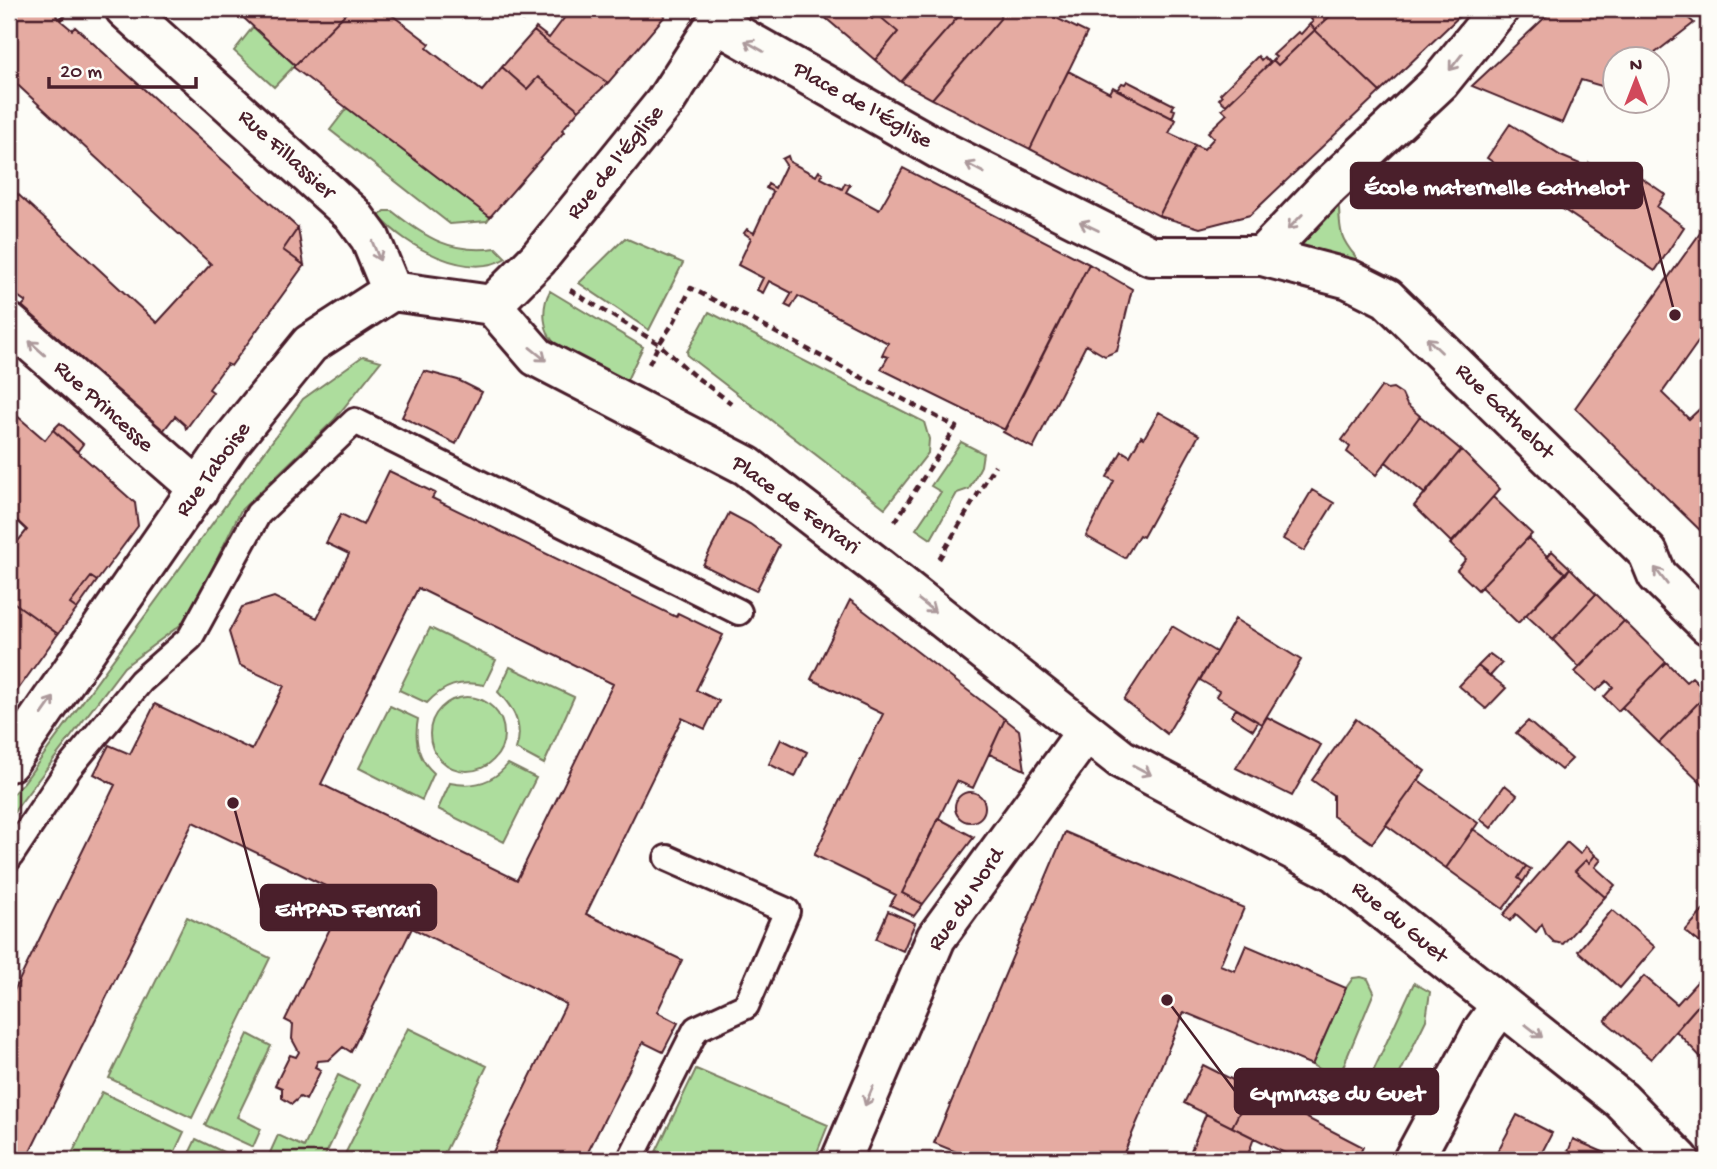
<svg xmlns="http://www.w3.org/2000/svg" width="1717" height="1169" font-family="'Gochi Hand',sans-serif">
<style>
.green{fill:#addd9d;stroke:#7c7e64;stroke-width:2}
.building{fill:#e5aba2;stroke:#4a1f2b;stroke-width:2;fill-rule:evenodd}
.lines{fill:none;stroke-linecap:round;stroke-linejoin:round}
.lane-casing{stroke:#4a1f2b;stroke-width:30}
.street-casing{stroke:#4a1f2b;stroke-width:44}
.path{stroke:#4a1f2b;stroke-width:4.5;stroke-dasharray:7 5;stroke-linecap:butt}
.lane{stroke:#fdfcf7;stroke-width:24}
.street{stroke:#fdfcf7;stroke-width:38}
.oneway{stroke:#ac999b}
.labels{text-anchor:middle;dominant-baseline:central;stroke-width:5;stroke-linejoin:round;paint-order:stroke}
.street-label{font-size:23px;fill:#4a1f2b;stroke:#fdfcf7}
.leader{fill:none;stroke:#4a1f2b;stroke-width:2.5}
.callout-dot{fill:#4a1f2b;stroke:#fdfcf7;stroke-width:2.5}
.callout{fill:#4a1f2b;stroke:#4a1f2b;stroke-width:2.5}
.callout-label{font-size:24px;text-anchor:middle;font-weight:bold;fill:#fff}
</style>
<rect width="100%" height="100%" fill="#fdfcf7"/>
<filter id="ink" filterUnits="userSpaceOnUse"><feTurbulence type="fractalNoise" baseFrequency=".0143" numOctaves="2"/><feDisplacementMap in="SourceGraphic" scale="14" xChannelSelector="R" yChannelSelector="G"/><feConvolveMatrix kernelMatrix="1 2 1 2 8 2 1 2 1" color-interpolation-filters="sRGB"/></filter>
<g filter="url(#ink)">
<path class="green" d="M253,27L295,65L274,87L234,51Z
M347,108L490,217L487,221L450,224L330,130Z
M1334,203L1339,208C1340,232 1340,238 1356,257L1355,267L1293,248Z
M385,211H392C426,238 451,254 496,248L506,258C468,281 405,246 379,216Z
M625,238L683,263L649,330L579,283Z
M550,291L643,347L625,384C604,372 576,361 558,346C542,334 541,307 550,291Z
M709,312L924,422L929,439L928,453L885,508L688,356L687,352Z
M363,356L381,361L334,420L241,510L187,620L124,667L16,809L9,823V798L24,782L303,399Z
M961,442L983,453L981,466L969,489L957,493L931,539L916,529L941,492L931,486Z
M430,628L496,660L484,685C460,680 444,685 427,703L399,690Z
M510,667L574,697L544,764L516,749C524,727 514,708 498,692Z
M430 734a37 37 0 1 1 74 0a37 37 0 1 1-74 0Z
M390,706L418,719C414,740 418,759 434,773L422,800L359,768Z
M508,764L536,778L504,842L438,809L450,783C474,788 493,783 508,764Z
M187,917L270,958L192,1118L109,1078Z
M1361,977L1368,979L1374,992L1338,1079L1312,1065L1346,988L1353,978Z
M1414,983L1430,992L1426,1020L1386,1102L1364,1091Z
M408,1028L487,1066L441,1160H342Z
M248,1034L271,1046L237,1117L261,1129L253,1147L205,1125Z
M696,1069L828,1125L814,1160H652Z
M338,1075L359,1085L323,1160H280L269,1155L278,1135L304,1147Z
M102,1092L184,1132L171,1160H69Z
M196,1139L240,1160H186Z"/>
<path class="building" d="M9,9H22L9,23Z
M22,9H56L59,12L56,16L60,20L72,30L75,27L298,228L283,250L304,265L231,366L227,364L209,389L213,392L186,429L185,425L175,416L163,431L22,306L26,302L9,290V186L157,323L211,264L9,77V52L15,45L9,38V23Z
M234,9H345L348,11L295,65Z
M350,9H384L430,44L427,48L482,91L502,67L527,89L538,77L579,110L562,130L564,132L490,217L293,67Z
M507,9H535L523,21Z
M571,9H654L665,16L608,83L548,43L534,31L536,28L549,38Z
M815,9H872L867,15L872,19L877,14L898,32L875,60Z
M872,9H965L901,82L875,60L898,32L877,14L872,19L867,15Z
M965,9H1000V19L932,99L901,82Z
M1000,9H1038L1087,33L1030,149L932,99L1000,19Z
M1322,9H1338L1315,30L1310,24L1313,22L1311,19Z
M1338,9H1467L1380,92L1315,30Z
M1554,9H1694L1685,15L1694,23L1646,60H1616V82L1608,88L1581,80L1562,123L1472,86Z
M1310,24L1315,30L1278,65L1273,60L1276,57L1273,55L1298,32L1301,34Z
M1315,30L1380,92L1250,215L1200,228L1159,216L1195,145L1204,149L1214,138L1208,132L1227,114L1222,109L1273,60L1278,65Z
M534,31L548,43L608,83L579,110L538,77L527,89L502,67Z
M1258,56L1261,60L1264,57L1270,63L1226,105L1219,99L1222,96L1220,94Z
M1068,71L1110,93L1113,87L1176,120L1169,133L1195,145L1159,216L1030,149Z
M1127,81L1174,105L1172,109L1175,110L1172,118L1117,90L1122,83L1125,84Z
M1510,124L1561,156L1587,167L1589,163L1621,184L1626,176L1636,174L1665,194L1657,207L1684,227L1655,271L1487,158Z
M788,156L790,162L816,176L819,171L823,173L821,178L842,189L845,183L850,185L846,192L879,210L903,168L1089,264L1005,430L881,369L888,357L882,355L888,343L798,296L791,308L785,305L792,293L769,281L763,293L757,290L763,278L738,265L751,238L744,233L747,229L754,233L773,192L766,188L768,184L775,188L786,165L782,159Z
M1708,222V328L1662,393L1689,419L1706,403L1708,405V538L1575,408Z
M298,228L304,265L283,250Z
M1089,264L1132,289L1117,351L1105,356L1086,345L1033,448L1003,432Z
M424,371L458,380L482,392L456,444L402,417Z
M1382,386L1387,389L1393,388L1402,394L1407,405L1420,416L1376,475L1347,452L1350,447L1342,440Z
M9,409L45,440L53,430L135,503L138,526L97,581L91,577L70,604L77,609L58,634L9,599V552L27,530L9,513Z
M1159,412L1199,435L1143,537L1139,535L1125,558L1086,536L1114,481L1107,477L1122,451L1130,456L1141,436L1144,438Z
M1420,416L1461,450L1425,494L1386,462Z
M60,423L83,444L77,452L53,430Z
M1461,450L1500,489L1452,543L1414,506Z
M389,471L435,493L432,498L676,617L678,613L723,635L696,690L719,701L705,729L682,718L586,914L682,960L657,1012L678,1023L663,1052L643,1042L584,1160H489L566,1004L412,928L351,1052L343,1047L329,1060L318,1061L315,1067L321,1070L306,1100L300,1097L292,1104L282,1098V1088L275,1085L290,1055L296,1057L299,1052L292,1039L293,1024L285,1020L346,896L193,822L26,1160H9V1001L115,785L94,774L109,745L130,754L155,704L252,750L284,686L239,665L229,632L242,607L274,597L317,618L349,554L326,543L341,514L363,525ZM418,588L613,684L517,880L321,784Z
M1312,490L1334,503L1304,551L1283,539Z
M1493,497L1532,534L1478,590L1457,570L1466,559L1450,544Z
M729,513L750,524L779,545L756,591L703,565Z
M1528,538L1566,574L1518,623L1481,587Z
M1552,551L1570,568L1566,574L1547,557Z
M1570,568L1596,594L1553,640L1526,615Z
M91,577L97,581L77,609L70,604Z
M1596,594L1624,621L1579,667L1553,640Z
M9,599L58,634L9,702Z
M850,600L1005,719L973,788L957,781L902,893L923,904L914,916L890,905L896,895L814,855L883,714L811,679Z
M1235,619L1301,660L1262,724L1216,696L1219,691L1200,680Z
M1624,621L1666,662L1618,711L1604,697L1613,687L1607,681L1596,691L1575,672Z
M1172,626L1216,652L1167,734L1124,700Z
M1490,654L1502,663L1490,676L1478,666Z
M1666,662L1686,682L1692,677L1705,690L1700,695L1703,698L1659,743L1622,707Z
M1478,666L1506,688L1486,709L1459,686Z
M1703,698L1708,703V790L1659,743Z
M1236,709L1258,722L1253,730L1231,716Z
M1267,717L1321,745L1292,796L1236,768Z
M1005,719L1019,730L1025,770L989,754Z
M1356,719L1425,771L1372,843L1333,816V795L1312,780Z
M1528,721L1572,759L1561,770L1516,733Z
M781,739L807,752L795,777L769,764Z
M1418,780L1478,823L1446,868L1386,825Z
M1505,785L1517,795L1491,828L1480,819Z
M955 807a15 15 0 1 1 30 0a15 15 0 1 1-30 0Z
M938,818L974,837L923,904L902,893Z
M1473,829L1526,866L1518,878L1523,882L1503,909L1446,868Z
M1065,832L1244,908L1220,965L1235,971L1246,945L1346,988L1312,1065L1184,1012L1121,1160H976L934,1143Z
M1567,842L1580,854L1586,846L1595,855L1589,863L1586,860L1575,871L1605,897L1563,944L1554,942L1546,934L1542,924L1536,932L1516,914L1510,921L1503,915Z
M1595,855L1601,860L1595,867L1615,885L1605,897L1575,871L1586,860L1589,863Z
M1526,866L1531,869L1523,882L1518,878Z
M1708,905V949L1685,931Z
M1612,910L1655,947L1620,988L1578,951Z
M888,911L915,923L903,951L876,939Z
M1705,973L1708,975V994L1651,1059L1605,1021L1644,976L1677,1004Z
M1708,994V1065L1676,1031Z
M1203,1065L1251,1089L1232,1127L1184,1103Z
M1251,1089L1363,1147L1357,1160H1299L1232,1127Z
M1206,1114L1254,1138L1246,1160H1187Z
M1517,1115L1552,1133L1538,1160H1493Z
M1573,1139L1619,1159V1160H1565Z
M1541,1154L1556,1160H1538Z"/>
<g class="lines">
<defs>
<path id="lane" d="M9,858L69,768L141,681L190,638L258,514L355,421L739,612
M630,1160L696,1029L746,1006L787,911L667,858"/>
<path id="street" d="M125,9L353,215L370,238L392,291
M716,23L942,151L1151,256H1262L1328,187L1440,82L1499,9
M1262,256L1349,279L1387,298L1648,553L1657,575L1708,625
M492,305L537,357L747,466L873,563L1121,759L1335,872L1621,1100L1680,1160
M492,305L538,259L665,102L716,23L722,9
M9,323L199,489
M9,762L229,444L310,344L392,291L492,305
M841,1160L936,938L1086,732
M1413,1160L1483,1030L1501,1005"/>
</defs>
<use href="#lane" class="lane-casing"/>
<use href="#street" class="street-casing"/>
<path class="path" d="M60,20L70,10
M570,290L659,344L692,374L731,403
M649,364L659,344L674,322L691,288L956,427L895,522
M939,559L995,465"/>
<use href="#lane" class="lane"/>
<use href="#street" class="street"/>
</g>
<defs><path id="oneway-shaft" d="M-6 0H5M1.5-3L5.5 0L1.5 3" fill="none" stroke-width="1.6" stroke-linecap="round" stroke-linejoin="round" transform="scale(1.75)"/></defs>
<g class="oneway">
<use href="#oneway-shaft" transform="translate(754 46) rotate(-150)"/>
<use href="#oneway-shaft" transform="translate(1456 62) rotate(128)"/>
<use href="#oneway-shaft" transform="translate(975 168) rotate(-152)"/>
<use href="#oneway-shaft" transform="translate(1295 222) rotate(134)"/>
<use href="#oneway-shaft" transform="translate(1089 226) rotate(-154)"/>
<use href="#oneway-shaft" transform="translate(376 251) rotate(68)"/>
<use href="#oneway-shaft" transform="translate(1434 345) rotate(-136)"/>
<use href="#oneway-shaft" transform="translate(37 348) rotate(-138)"/>
<use href="#oneway-shaft" transform="translate(538 354) rotate(39)"/>
<use href="#oneway-shaft" transform="translate(1661 576) rotate(-127)"/>
<use href="#oneway-shaft" transform="translate(927 606) rotate(38)"/>
<use href="#oneway-shaft" transform="translate(48 706) rotate(-55)"/>
<use href="#oneway-shaft" transform="translate(1142 770) rotate(28)"/>
<use href="#oneway-shaft" transform="translate(1534 1031) rotate(38)"/>
<use href="#oneway-shaft" transform="translate(869 1096) rotate(113)"/>
</g>
</g>
<g class="labels">
<g class="street-label">
<text transform="translate(862 106) rotate(29)">Place de l'Église</text>
<text transform="translate(286 155) rotate(42)">Rue Fillassier</text>
<text transform="translate(616 163) rotate(-51)">Rue de l'Église</text>
<text transform="translate(103 407) rotate(42)">Rue Princesse</text>
<text transform="translate(1504 412) rotate(44)">Rue Gathelot</text>
<text transform="translate(214 470) rotate(-54)">Rue Taboise</text>
<text transform="translate(795 506) rotate(36)">Place de Ferrari</text>
<text transform="translate(967 900) rotate(-56)">Rue du Nord</text>
<text transform="translate(1399 923) rotate(39)">Rue du Guet</text>
</g>
</g>
<path class="leader" d="M1675 315L1642 186M233 803L261 908M1167 1000L1235 1091"/>
<g class="callout-dot">
<circle cx="1675" cy="315" r="7"/>
<circle cx="233" cy="803" r="7"/>
<circle cx="1167" cy="1000" r="7"/>
</g>
<g class="callout">
<rect x="1351" y="163" width="291" height="45" rx="7"/>
<rect x="261" y="885" width="175" height="45" rx="7"/>
<rect x="1235" y="1069" width="203" height="45" rx="7"/>
</g>
<g class="callout-label">
<text x="1496" y="194">École maternelle Gathelot</text>
<text x="348" y="916">EHPAD Ferrari</text>
<text x="1337" y="1100">Gymnase du Guet</text>
</g>
<rect width="1717" height="1169" fill="none" stroke="#fdfcf7" stroke-width="35"/>
<rect x="18" y="18" width="1682" height="1134" fill="none" stroke="#4a1f2b" stroke-width="2.5" filter="url(#ink)"/>
<g transform="translate(1636 80)"><circle r="33" fill="#fdfcf7" stroke="#b5a4a5" stroke-width="2"/>
<path d="M0-5L12 26L0 18L-12 26Z" fill="#d1495b"/>
<text y="-10" font-size="19" font-weight="bold" text-anchor="middle" fill="#4a1f2b">N</text>
</g>
<path d="M49 77v10h147v-10" fill="none" stroke="#4a1f2b" stroke-width="3.5"/>
<text x="60" y="77" font-size="21" fill="#4a1f2b" stroke="#fdfcf7" stroke-width="5" paint-order="stroke">20 m</text>
</svg>
